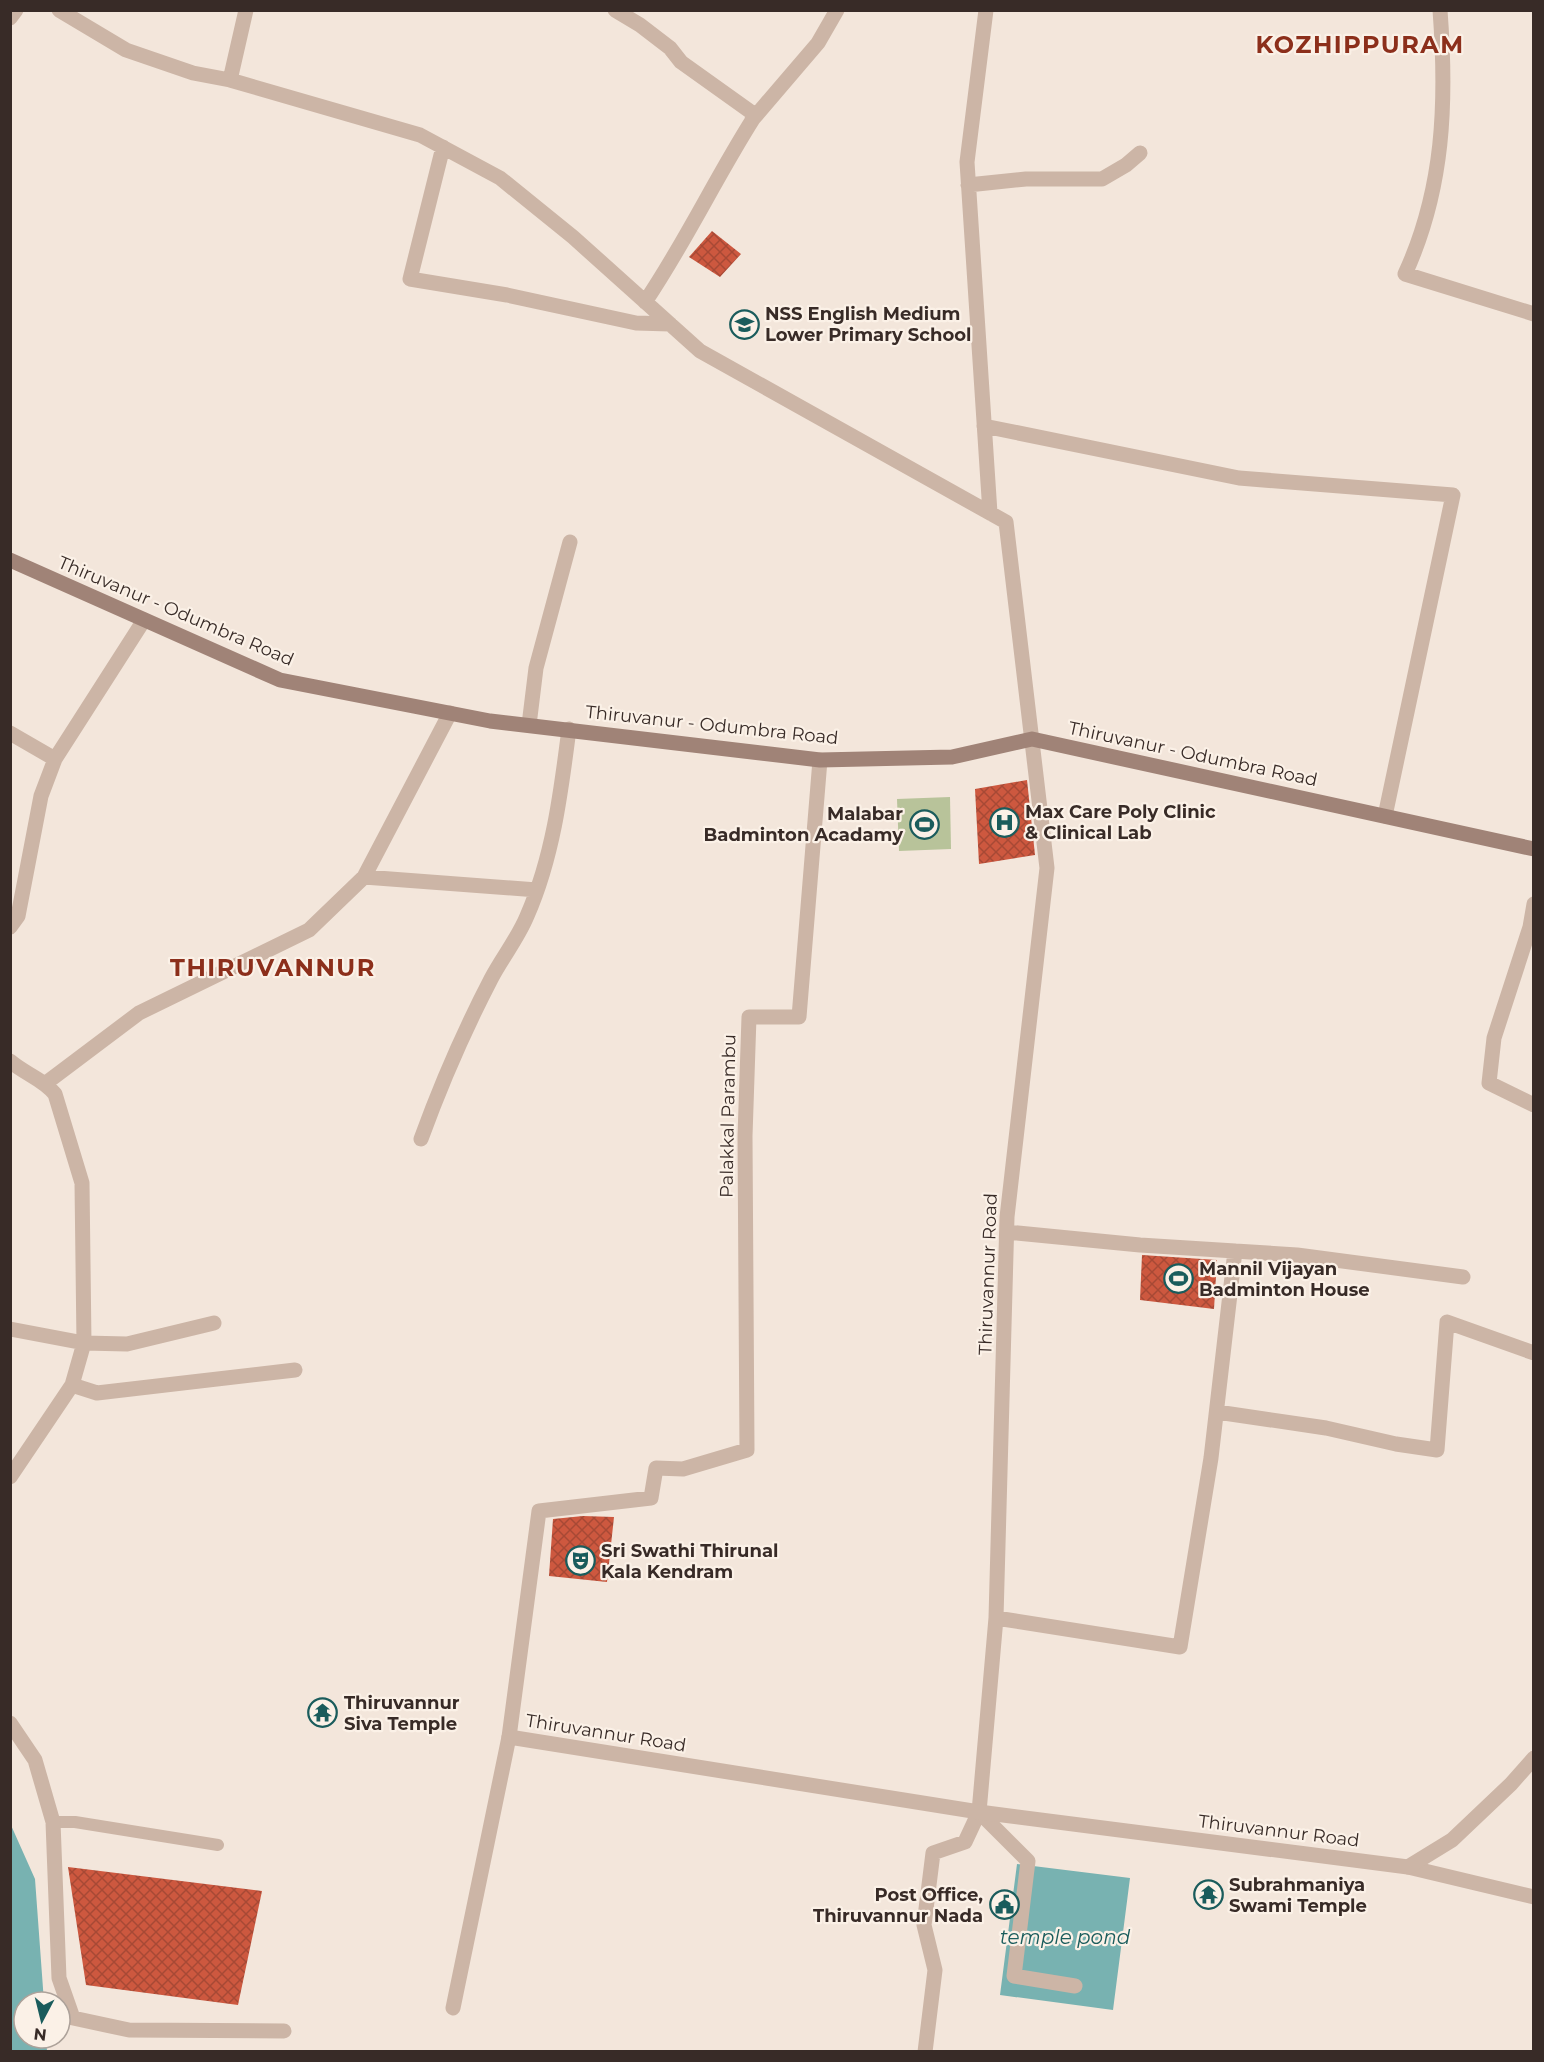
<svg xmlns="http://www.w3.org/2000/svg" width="1544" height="2062" font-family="Montserrat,sans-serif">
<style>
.pitch{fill:#b8c39a}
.water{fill:#78b2b1}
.building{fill:url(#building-cross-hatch)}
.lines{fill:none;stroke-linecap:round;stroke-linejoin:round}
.service{stroke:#ccb5a6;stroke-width:12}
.minor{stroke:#ccb5a6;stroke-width:15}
.tertiary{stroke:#ccb5a6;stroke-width:15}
.secondary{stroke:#a08377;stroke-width:15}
.labels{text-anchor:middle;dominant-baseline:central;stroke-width:4.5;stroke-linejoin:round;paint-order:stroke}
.poi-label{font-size:18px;font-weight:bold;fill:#382b27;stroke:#fbf1e7;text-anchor:start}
.street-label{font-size:18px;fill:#382b27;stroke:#fbf1e7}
.water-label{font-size:20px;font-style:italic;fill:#1a5c5c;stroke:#fbf1e7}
.district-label{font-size:24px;font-weight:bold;letter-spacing:1.5px;fill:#8c2f1b;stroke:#fbf1e7}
</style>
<defs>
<pattern id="building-cross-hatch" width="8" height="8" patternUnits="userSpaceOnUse" patternTransform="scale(1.5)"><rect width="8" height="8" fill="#cd583f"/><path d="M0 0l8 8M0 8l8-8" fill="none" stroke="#a74935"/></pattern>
</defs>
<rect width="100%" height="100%" fill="#f3e6db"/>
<path class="pitch" d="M950,797L951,849L899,851L897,799Z"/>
<path class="water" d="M10,1823L35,1879L44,2002H24V2038H46L47,2051H11Z
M1017,1864L1130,1878L1113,2010L1000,1995Z"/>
<path class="building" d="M712,231L741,254L720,277L689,257Z
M1027,780L1035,855L979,864L975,789Z
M1142,1255L1217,1260L1214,1309L1140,1300Z
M583,1516L614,1517L607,1582L549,1576L553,1519Z
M68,1867L262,1891L238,2005L86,1985Z"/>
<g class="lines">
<path class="service" d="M53,1822H75L218,1845"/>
<path class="minor" d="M59,10L126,50L193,73L230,80L420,135L500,178L573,237L700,351L1006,522L1047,868L1007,1217L996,1618L979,1812L965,1842L933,1853L924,1925L935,1970L925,2052
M615,10L640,25L670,48L681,62L751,112L753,119C715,179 685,243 645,302
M986,10L967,162L990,513
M1440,10C1447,103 1444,189 1405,274L1534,314
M10,18L16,10
M230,80L246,10
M753,119L818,43L837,10
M443,147L410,279L507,295L636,323L670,324
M968,185L1026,179H1102L1126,165L1140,153
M984,426L1239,478L1453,495L1385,816
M529,725L536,668L570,542
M10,733L55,759
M364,877L450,713
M1534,904L1530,927L1494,1038L1489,1083L1534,1105
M10,927L18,916L41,796L55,759L144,620
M10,1061C25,1074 43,1079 55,1094L82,1183L84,1343L72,1385L10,1477
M46,1083L139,1013L309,930L364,877L537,890
M421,1139C441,1084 464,1031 491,979C502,958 518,938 527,916C553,857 561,792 569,729
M1235,1251L1297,1255L1463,1277
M10,1329L84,1343L127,1344L214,1323
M72,1385L97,1393L295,1370
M1217,1412L1326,1428L1396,1444L1437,1450L1447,1322L1534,1353
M996,1618L1180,1647L1211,1458L1235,1251L1140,1245L1007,1232
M10,1723L35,1760L53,1822L59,1978L73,2018L129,2030L284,2031
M979,1812L1028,1861L1014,1976L1075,1986
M1408,1867L1534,1897
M453,2008L509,1737L539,1511L651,1498L656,1468L683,1469L747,1450L745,1136L749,1017H799L820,760"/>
<path class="tertiary" d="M509,1737L979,1812L1408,1867L1452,1840L1511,1784L1534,1758"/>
<path class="secondary" d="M10,560L280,680L490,721L820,760L952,757L1032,739L1534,849"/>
</g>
<defs>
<symbol id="school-ring" viewBox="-11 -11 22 22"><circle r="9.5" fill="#fbf1e7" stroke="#1a5c5c" stroke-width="1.5"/><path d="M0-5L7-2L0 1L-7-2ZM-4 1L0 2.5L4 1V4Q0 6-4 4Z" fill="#1a5c5c"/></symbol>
<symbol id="hospital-ring" viewBox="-11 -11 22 22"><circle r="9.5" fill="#fbf1e7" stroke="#1a5c5c" stroke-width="1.5"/><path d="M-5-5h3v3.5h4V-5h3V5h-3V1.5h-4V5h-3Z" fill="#1a5c5c"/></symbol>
<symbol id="stadium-ring" viewBox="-11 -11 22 22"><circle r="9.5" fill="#fbf1e7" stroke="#1a5c5c" stroke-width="1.5"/><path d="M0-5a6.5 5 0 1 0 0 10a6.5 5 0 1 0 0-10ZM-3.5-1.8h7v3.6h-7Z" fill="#1a5c5c"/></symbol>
<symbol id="theatre-ring" viewBox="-11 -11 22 22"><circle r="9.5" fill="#fbf1e7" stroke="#1a5c5c" stroke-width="1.5"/><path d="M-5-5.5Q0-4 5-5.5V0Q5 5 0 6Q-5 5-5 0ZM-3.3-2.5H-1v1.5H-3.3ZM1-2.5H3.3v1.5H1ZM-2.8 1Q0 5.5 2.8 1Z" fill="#1a5c5c"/></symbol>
<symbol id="temple-ring" viewBox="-11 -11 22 22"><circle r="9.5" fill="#fbf1e7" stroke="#1a5c5c" stroke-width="1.5"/><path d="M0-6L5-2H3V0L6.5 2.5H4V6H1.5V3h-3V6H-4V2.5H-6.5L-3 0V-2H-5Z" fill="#1a5c5c"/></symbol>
<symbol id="civic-ring" viewBox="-11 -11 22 22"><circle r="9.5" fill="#fbf1e7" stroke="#1a5c5c" stroke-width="1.5"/><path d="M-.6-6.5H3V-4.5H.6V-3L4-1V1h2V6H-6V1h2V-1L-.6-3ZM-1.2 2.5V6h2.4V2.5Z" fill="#1a5c5c"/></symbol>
</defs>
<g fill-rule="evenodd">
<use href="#school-ring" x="728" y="308" width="33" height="33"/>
<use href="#hospital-ring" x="988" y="806" width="33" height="33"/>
<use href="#stadium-ring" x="908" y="808" width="33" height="33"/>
<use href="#stadium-ring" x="1162" y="1262" width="33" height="33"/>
<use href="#theatre-ring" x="564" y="1544" width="33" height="33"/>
<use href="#temple-ring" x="306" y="1696" width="33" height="33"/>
<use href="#temple-ring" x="1192" y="1878" width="33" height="33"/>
<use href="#civic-ring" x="988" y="1888" width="33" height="33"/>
</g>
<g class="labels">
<g class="poi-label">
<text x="765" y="314">NSS English Medium<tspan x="765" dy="21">Lower Primary School</tspan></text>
<text x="1025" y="812">Max Care Poly Clinic<tspan x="1025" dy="21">&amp; Clinical Lab</tspan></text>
<text x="903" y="814" text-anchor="end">Malabar<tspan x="903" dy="21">Badminton Acadamy</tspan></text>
<text x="1199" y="1269">Mannil Vijayan<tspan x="1199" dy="21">Badminton House</tspan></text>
<text x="601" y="1551">Sri Swathi Thirunal<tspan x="601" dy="21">Kala Kendram</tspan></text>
<text x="344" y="1703">Thiruvannur<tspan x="344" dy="21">Siva Temple</tspan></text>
<text x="1229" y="1885">Subrahmaniya<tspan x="1229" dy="21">Swami Temple</tspan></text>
<text x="983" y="1895" text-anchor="end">Post Office,<tspan x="983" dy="21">Thiruvannur Nada</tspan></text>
</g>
<g class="street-label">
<text transform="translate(176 611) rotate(23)">Thiruvanur - Odumbra Road</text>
<text transform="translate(712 725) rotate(6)">Thiruvanur - Odumbra Road</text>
<text transform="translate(1193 754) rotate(12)">Thiruvanur - Odumbra Road</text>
<text transform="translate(728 1116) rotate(-89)">Palakkal Parambu</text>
<text transform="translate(988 1274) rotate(-88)">Thiruvannur Road</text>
<text transform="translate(606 1733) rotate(9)">Thiruvannur Road</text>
<text transform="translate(1279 1831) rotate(7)">Thiruvannur Road</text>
</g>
<g class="water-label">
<text x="1065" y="1937">temple pond</text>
</g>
<g class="district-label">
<text x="1360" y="44">KOZHIPPURAM</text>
<text x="273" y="967">THIRUVANNUR</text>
</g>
</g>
<rect width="1544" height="2062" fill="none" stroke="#382b27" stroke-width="24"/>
<g transform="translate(42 2020) rotate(187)"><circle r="28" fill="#fbf1e7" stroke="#ada29a" stroke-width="1.5"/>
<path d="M0-4.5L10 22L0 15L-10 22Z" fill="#1a5c5c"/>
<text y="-9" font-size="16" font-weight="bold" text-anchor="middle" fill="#382b27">N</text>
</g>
</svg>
